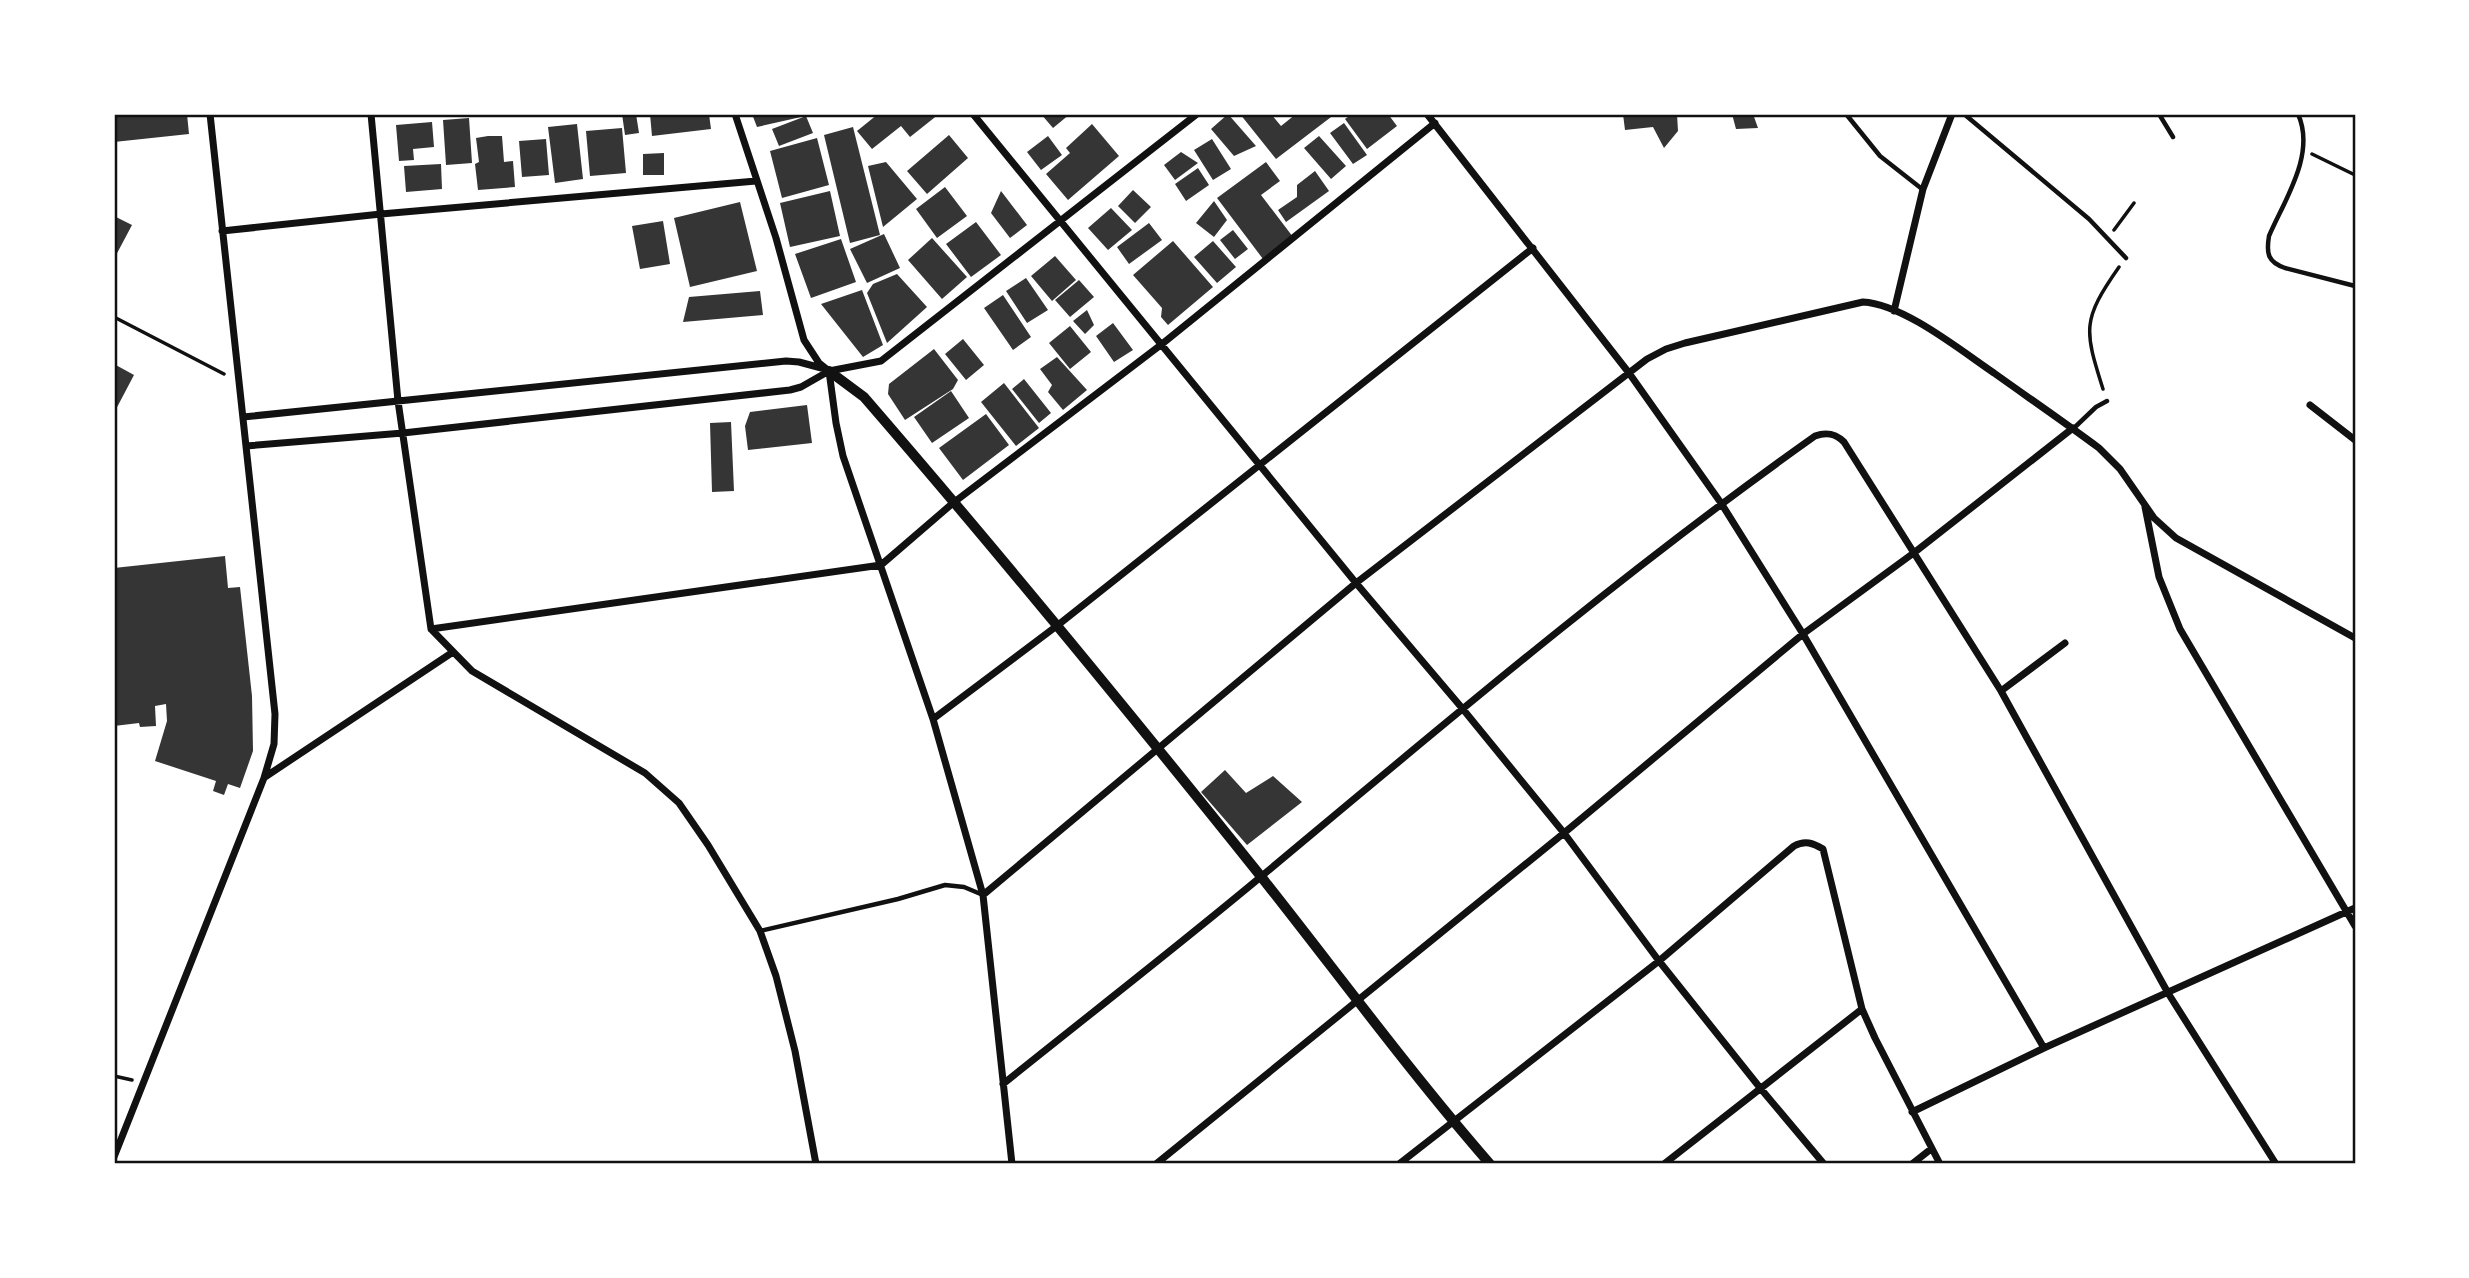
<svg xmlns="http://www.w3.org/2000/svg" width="2469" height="1278" font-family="Lora,serif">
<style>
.building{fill:#353535}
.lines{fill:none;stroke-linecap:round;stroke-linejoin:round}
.path{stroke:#111;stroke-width:3.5}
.service{stroke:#111;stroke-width:4.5}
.minor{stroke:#111;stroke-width:7}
.tertiary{stroke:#111;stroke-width:10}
.neatline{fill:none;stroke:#111;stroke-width:2.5}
</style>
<rect width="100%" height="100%" fill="#fff"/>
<path class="building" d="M114,114H187L189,134L114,142Z
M622,114H636L639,133L625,135Z
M650,114H709L711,129L652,136Z
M752,114H810V115L757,127Z
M878,114H939L910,137L901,126L872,149L857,131Z
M1041,114H1070L1053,128Z
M1228,114L1256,146L1234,156L1211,129Z
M1240,114H1271L1281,126L1296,114H1335L1276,159Z
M1352,114H1388L1397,126L1367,149L1345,119Z
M1623,114H1677L1678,131L1664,148L1653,127L1625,130Z
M1732,114H1753L1758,128L1736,129Z
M806,116L813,133L779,146L772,129Z
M469,118L472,163L446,165L443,120Z
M432,122L434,147L413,149L414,160L399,161L396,125Z
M1344,123L1367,155L1353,164L1330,133Z
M577,124L583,179L555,183L548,127Z
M1092,124L1119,156L1068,200L1046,174L1070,153L1066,148Z
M853,127L880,235L850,243L824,135Z
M622,128L626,173L590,176L586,131Z
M949,135L968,158L927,194L907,171Z
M488,136H502L504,162L513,161L515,187L478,190L475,164L479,162L476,138Z
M1048,136L1062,155L1041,170L1027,152Z
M1319,136L1346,166L1331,179L1304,148Z
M817,138L829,185L782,198L770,151Z
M546,139L549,175L522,177L519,141Z
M1212,139L1231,169L1213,180L1194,150Z
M1181,152L1198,163L1175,180L1164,165Z
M664,153V175H643V154Z
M886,162L917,199L883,227L868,166Z
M1266,162L1280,181L1261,195L1293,237L1263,259L1217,198Z
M441,164L442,189L406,192L404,166Z
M1198,168L1209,185L1186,201L1175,184Z
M1315,171L1329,191L1286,222L1278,210L1297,197V185Z
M945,187L967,216L937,238L916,209Z
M1133,190L1151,207L1135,223L1118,206Z
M830,191L840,236L790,247L780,203Z
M1001,191L1027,225L1010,238L991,213Z
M1214,201L1227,220L1214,237L1196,223Z
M740,202L757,271L690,287L674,218Z
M1111,208L1132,230L1108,250L1088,228Z
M114,216L132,225L114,259Z
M663,221L670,264L640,269L632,226Z
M976,222L1001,255L971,277L946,244Z
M1149,223L1162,240L1129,264L1117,247Z
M1233,230L1248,249L1235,259L1220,240Z
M884,234L900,268L867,283L850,249Z
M932,238L967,277L942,299L908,260Z
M841,239L856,282L811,298L795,254Z
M1173,241L1213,287L1168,325L1161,317L1162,308L1133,275Z
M1213,241L1236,267L1217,283L1194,257Z
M1055,256L1076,280L1052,301L1031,276Z
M897,274L927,307L887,343L867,293L873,284Z
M1026,278L1048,310L1027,323L1006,291Z
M1079,280L1094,297L1070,317L1055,300Z
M862,290L883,345L863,357L821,304Z
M760,291L763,315L683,322L689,297Z
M1003,295L1031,337L1013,350L984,308Z
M1087,310L1094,325L1085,334L1073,321Z
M1113,323L1133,350L1114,362L1096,336Z
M1070,326L1091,352L1070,369L1049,343Z
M963,339L984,365L966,380L945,354Z
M934,349L958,380L953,389L905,420L888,394L889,384Z
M1057,357L1087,390L1063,410L1048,392L1052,385L1040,369Z
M114,364L134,375L114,413Z
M1024,379L1051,413L1039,423L1012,389Z
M1004,383L1039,428L1016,446L981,402Z
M951,391L969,418L932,443L914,417Z
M807,405L812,443L748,450L745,426L750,412Z
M986,414L1009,445L963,480L939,448Z
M731,422L734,491L712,492L710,423Z
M225,556L228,588L240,587L252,696L253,751L240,788L228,784L224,795L213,791L216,781L155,761L167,721L166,704L155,706L156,726L140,727L139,723L114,726V568Z
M1225,770L1246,793L1273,776L1302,802L1247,845L1201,792Z"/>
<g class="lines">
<path class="path" d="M2312,154L2355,175
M2114,230L2134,203
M114,317L224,374
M2103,389C2084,329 2082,320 2119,267
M114,1076L132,1080"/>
<path class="service" d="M1846,114L1880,156L1922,189
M1964,114L2089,219L2126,258
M2159,114L2173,137
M2298,114C2316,154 2285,199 2269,236C2266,254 2268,262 2285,268L2355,286
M2074,428L2096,407L2107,401
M760,931L898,899L945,885L964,887L983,895"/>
<path class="minor" d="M371,114L398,401L431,629L472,671L645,773L679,803L708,845L760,931L776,976L795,1051L816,1164
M735,114L776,238L804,340L819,363L829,371L836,423L843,456L933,719L983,895L1012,1164
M973,114L1356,583L1462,708L1564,833L1659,961L1761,1089L1824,1164
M1427,114L1629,373L1721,503L1803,634L2044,1048
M222,231L381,214L756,181
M1894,311L1923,189L1952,114
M2310,405L2355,440
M243,417L786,361L799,362L825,369
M246,446L403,433L790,390L801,387L829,371L881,361L1197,114
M2145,507L2159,577L2180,629L2355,926
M431,629L881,565L953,503L1162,344L1435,123
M2001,691L2065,643
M933,719L1058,625L1533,248
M265,777L453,652
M983,895L1356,583L1647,359L1666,349L1685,343L1863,302C1903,304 1960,350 1994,373C2029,398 2064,422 2099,448L2120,469L2154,518L2176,538L2355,638
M1003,1084C1090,1014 1178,946 1263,875C1444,724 1623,572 1815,436C1826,432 1835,433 1844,442L2001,691L2168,993L2276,1164
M1912,1112L2044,1048L2355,908
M114,1157L264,778L274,744L275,714L210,114
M1156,1164L1564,833L1803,634L1915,552L2073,428
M1399,1164L1659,961L1794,846C1805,840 1813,843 1823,849L1862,1009L1875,1038L1940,1164
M1664,1164L1862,1009
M1912,1164L1931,1149"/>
<path class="tertiary" d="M829,371L864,397C999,553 1130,713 1259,874C1336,971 1409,1071 1490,1164"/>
</g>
<rect width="2469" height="1278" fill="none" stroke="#ffffff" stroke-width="231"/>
<rect x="116" y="116" width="2238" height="1046" class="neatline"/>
</svg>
